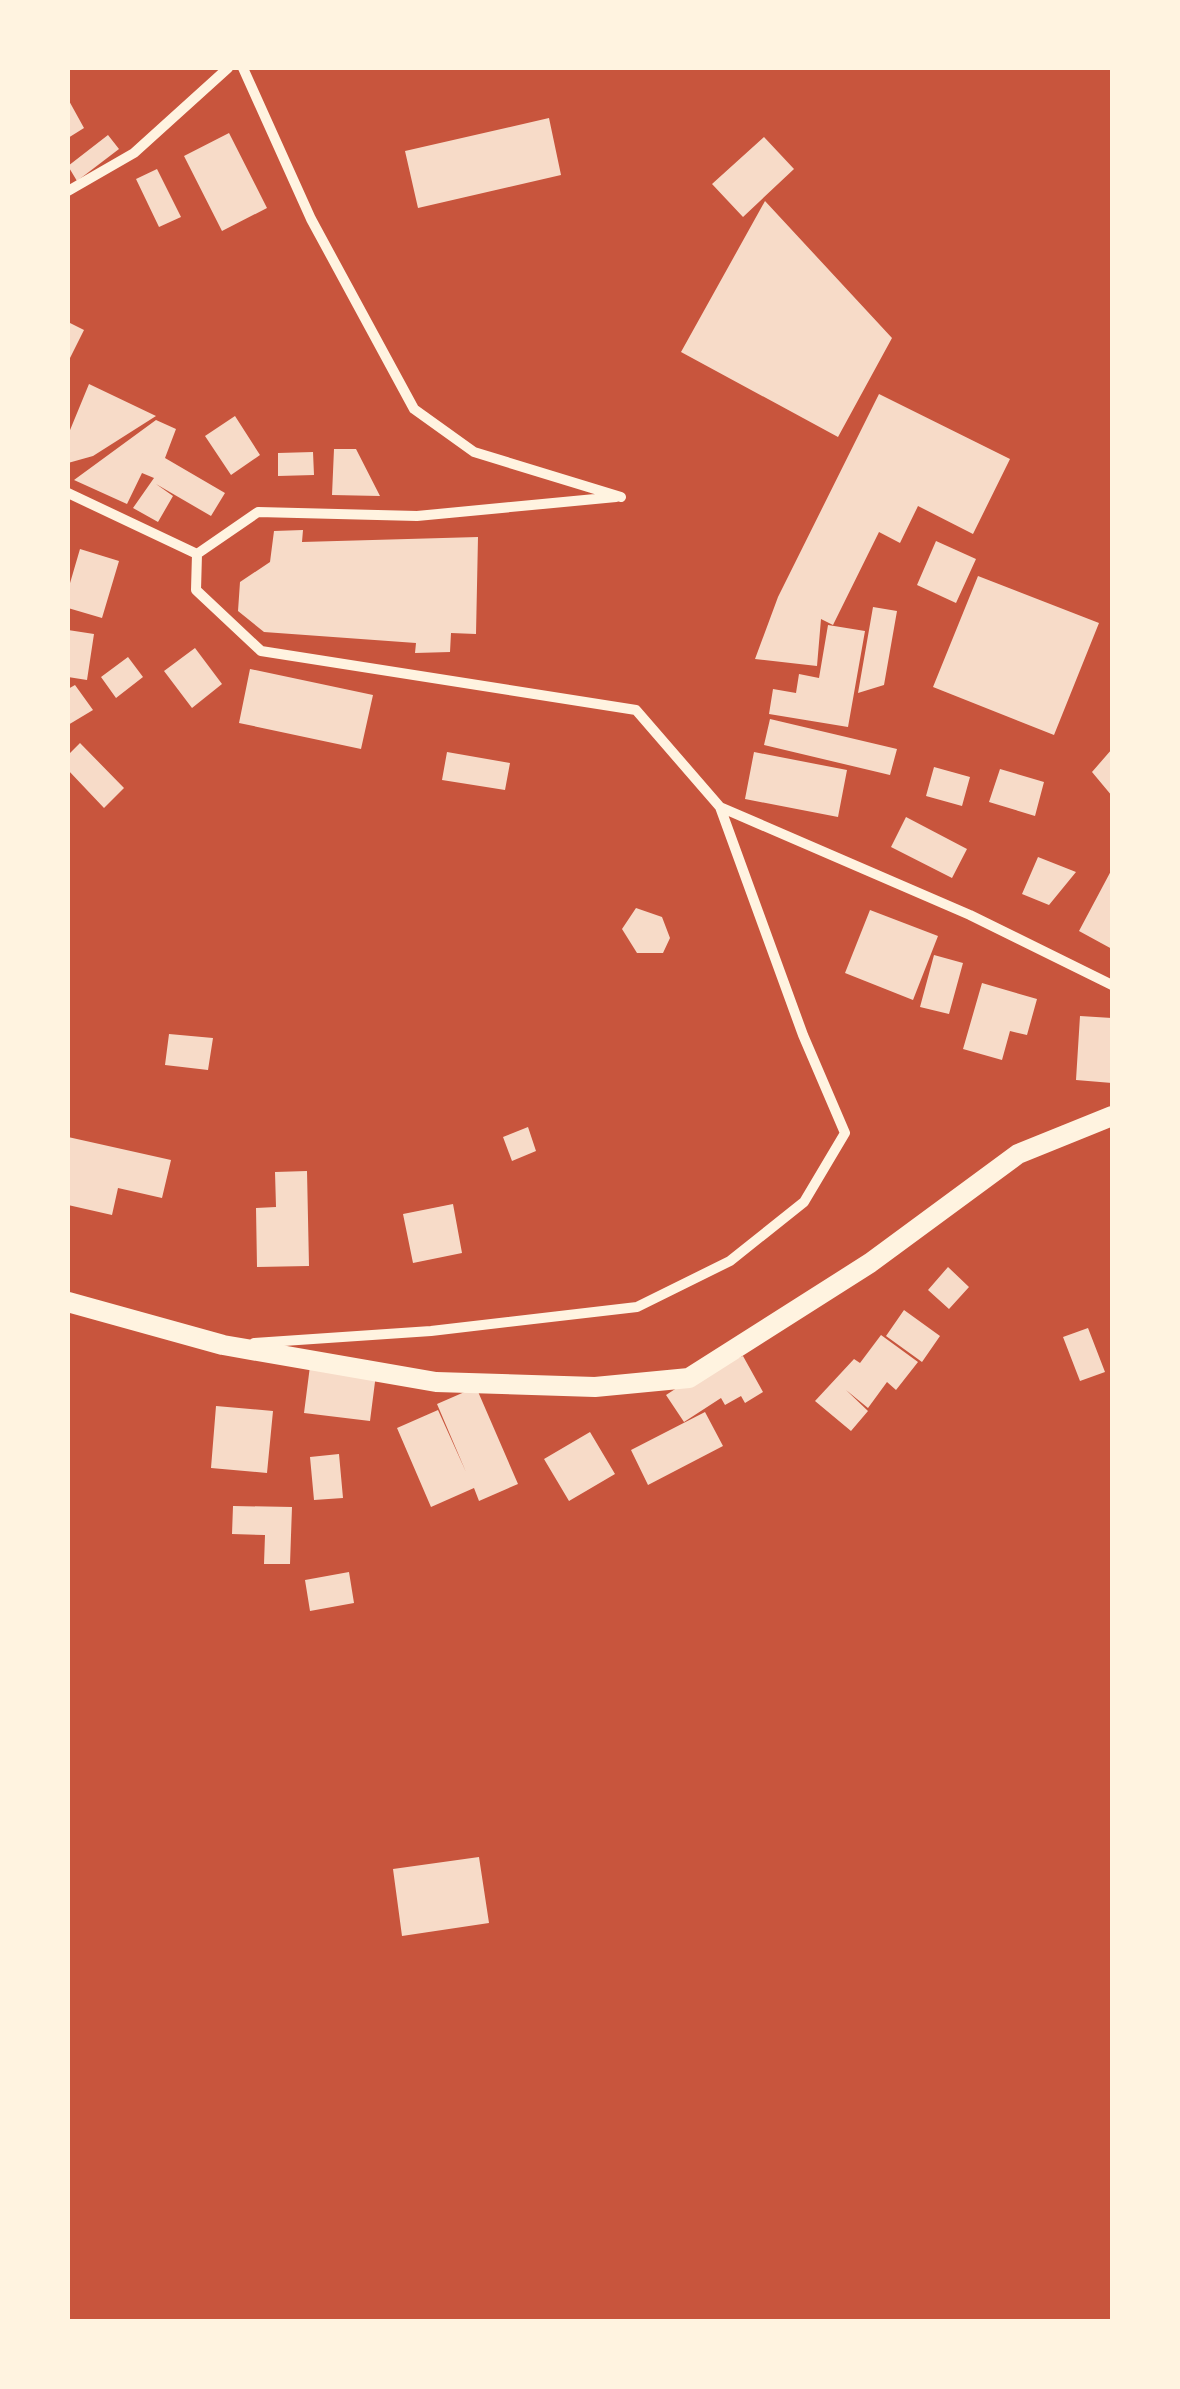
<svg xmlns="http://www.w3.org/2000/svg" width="1180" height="2389" font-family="'Fira Sans Condensed',sans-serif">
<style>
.building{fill:#f7dbc8}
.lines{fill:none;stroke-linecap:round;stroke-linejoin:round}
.minor{stroke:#fff3e0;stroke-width:10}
.secondary{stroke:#fff3e0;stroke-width:20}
</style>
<rect width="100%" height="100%" fill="#c8553d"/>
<path class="building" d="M68,99L84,128L68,138Z
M549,118L561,175L418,208L405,151Z
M229,133L267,208L222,231L184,156Z
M108,135L119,149L77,181L68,166Z
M764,137L794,169L743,217L712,184Z
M157,169L181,217L159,227L136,179Z
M765,201L892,338L838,437L681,352Z
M68,322L84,330L68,362Z
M89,384L156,416L93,456L68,463V435Z
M879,394L1010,459L973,534L918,506L900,543L879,532L833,625L821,619L817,666L755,659L778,597Z
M235,416L260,455L231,475L205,436Z
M156,420L176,429L165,458L225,493L211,516L156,484L173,496L158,522L133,508L154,478L142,473L127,504L74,480Z
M334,449H356L380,496L332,495Z
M313,452L314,475L278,476V453Z
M303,530L302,542L478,537L476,634L451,633L450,652L415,653L416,643L264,632L238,611L240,582L270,562L274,531Z
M936,541L976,559L956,603L917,585Z
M80,549L119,561L102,618L68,608V590Z
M978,576L1099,623L1054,735L933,687Z
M873,607L897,611L884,685L858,693Z
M828,625L865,631L848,727L769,714L773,689L796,693L799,674L819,678Z
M68,630L94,634L87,680L68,677Z
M195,648L222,684L192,708L164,671Z
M128,657L143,677L116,698L101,677Z
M250,669L373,695L361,749L239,723Z
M75,685L93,710L68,725V689Z
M770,719L897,749L890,775L764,745Z
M80,743L124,788L104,808L68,770V755Z
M1112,749V796L1092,772Z
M447,752L510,763L505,790L442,780Z
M754,752L847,770L838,817L745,799Z
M934,767L970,777L962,806L926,796Z
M1000,769L1044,782L1035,816L989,802Z
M906,817L967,849L952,878L891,847Z
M1038,857L1076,872L1049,905L1022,894Z
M1112,869V949L1079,931Z
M636,908L662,917L670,938L663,953H637L622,929Z
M870,910L938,936L913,1000L845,973Z
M934,955L963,963L949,1014L920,1007Z
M982,983L1037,999L1027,1035L1010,1031L1002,1060L963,1049Z
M1080,1016L1112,1018V1083L1076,1080Z
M169,1034L213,1038L208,1070L165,1065Z
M528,1127L536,1151L512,1161L503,1137Z
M68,1137L171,1160L162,1198L118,1188L112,1215L68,1205Z
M307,1171L309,1266L257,1267L256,1208L276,1207L275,1172Z
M453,1204L462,1253L413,1263L403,1214Z
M948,1267L969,1287L949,1309L928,1290Z
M904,1310L940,1336L922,1362L886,1336Z
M1088,1328L1105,1372L1080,1381L1063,1337Z
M881,1335L918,1362L896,1390L887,1382L868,1408L846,1390L868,1411L851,1431L815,1401L854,1359L860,1363Z
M743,1356L763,1392L745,1403L741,1396L725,1405L721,1398L684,1422L666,1395L703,1371Z
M310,1366L376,1374L370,1421L304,1413Z
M476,1387L518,1484L479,1501L474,1488L431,1507L397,1428L438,1410L466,1472L437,1404Z
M216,1406L273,1411L267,1473L211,1468Z
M705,1412L723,1446L648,1485L631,1450Z
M590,1432L615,1474L569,1501L544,1459Z
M339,1454L343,1498L314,1500L310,1457Z
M233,1506L292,1507L290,1564H264L265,1535L232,1534Z
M349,1572L354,1603L310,1611L305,1580Z
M479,1857L489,1923L402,1936L393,1869Z"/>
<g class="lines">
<path class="minor" d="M243,68L311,219L414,409L474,452L621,497
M68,191L134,153L228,68
M68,493L197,554
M197,554L196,590L261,651L636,710L720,807L803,1035L845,1133L804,1202L730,1261L637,1307L431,1331L254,1343
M197,554L258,512L417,516L616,497
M720,807L970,915L1112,985"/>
<path class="secondary" d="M68,1302L223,1345L436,1382L595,1387L689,1378L870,1263L1018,1154L1112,1116"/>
</g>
<rect width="1180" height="2389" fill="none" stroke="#fff3e0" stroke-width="140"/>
</svg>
